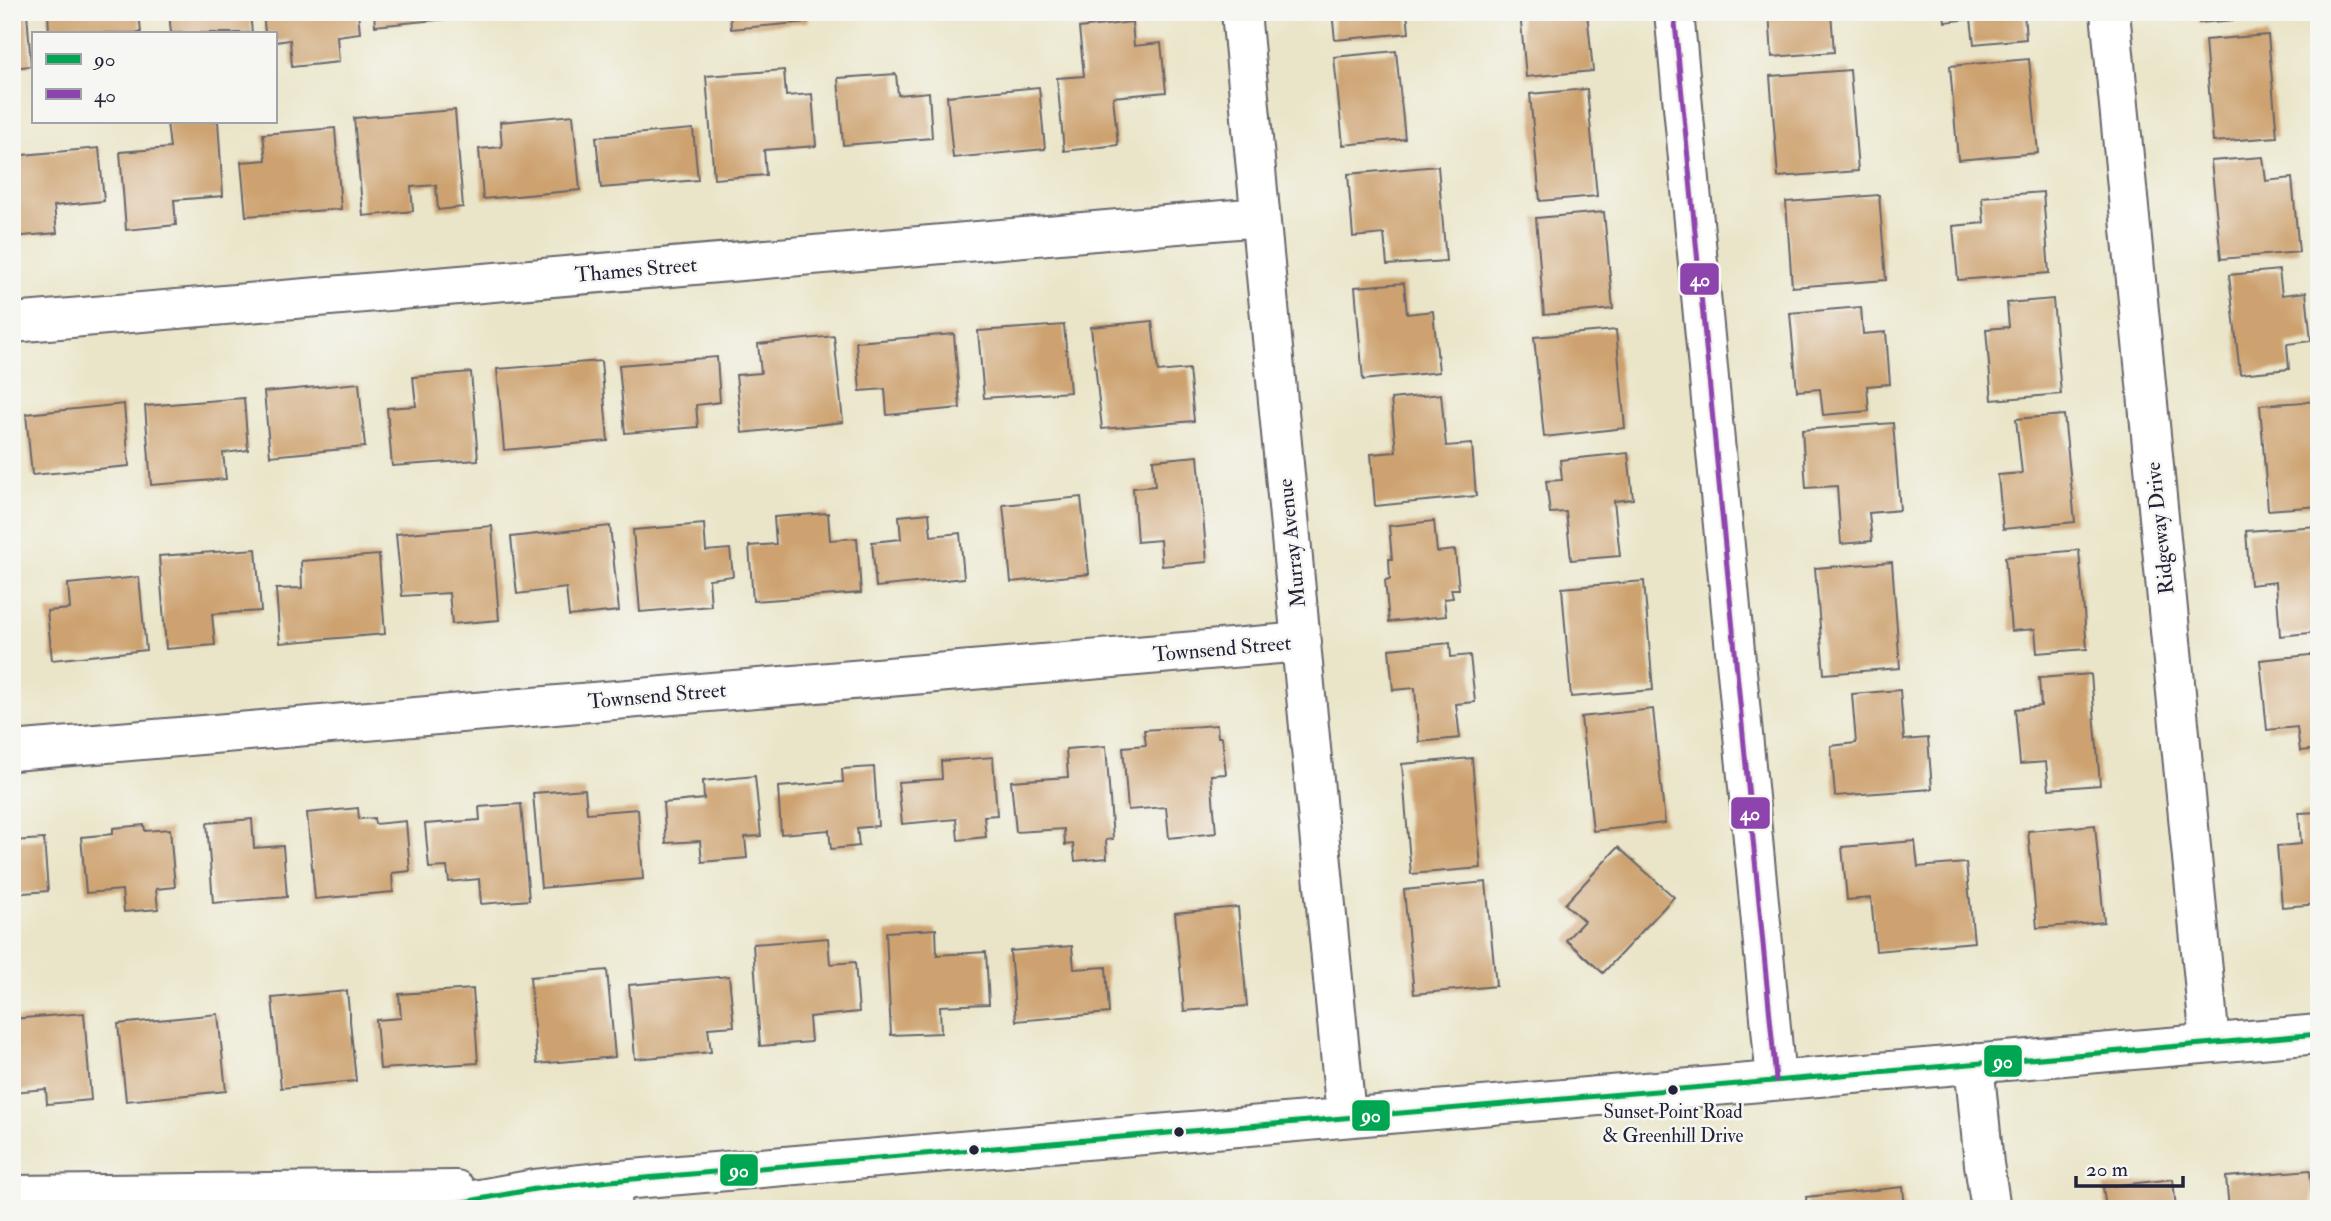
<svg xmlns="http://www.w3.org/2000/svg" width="2331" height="1221" font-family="'IM FELL Double Pica',serif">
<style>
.building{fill:#cda26f}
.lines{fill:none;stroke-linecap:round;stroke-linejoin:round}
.minor-casing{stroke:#68666c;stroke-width:42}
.major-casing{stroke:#68666c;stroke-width:42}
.minor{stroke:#fff;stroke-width:38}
.major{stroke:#fff;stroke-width:38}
.bus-1-casing{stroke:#f6f6f2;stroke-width:10}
.bus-2-casing{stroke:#f6f6f2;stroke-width:10}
.bus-1{stroke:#00a651;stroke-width:5}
.bus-2{stroke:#8e44ad;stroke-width:5}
.bus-dot{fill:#22223b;stroke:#f6f6f2;stroke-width:2.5}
.labels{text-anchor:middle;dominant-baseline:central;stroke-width:5;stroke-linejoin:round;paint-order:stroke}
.bus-label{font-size:19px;fill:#22223b;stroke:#f6f6f2}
.street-label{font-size:21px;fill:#22223b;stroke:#f6f6f2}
.line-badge{stroke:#f6f6f2;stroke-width:2.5}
.badge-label{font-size:19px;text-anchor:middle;font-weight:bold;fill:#fff}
</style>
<rect width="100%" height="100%" fill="#f6f6f2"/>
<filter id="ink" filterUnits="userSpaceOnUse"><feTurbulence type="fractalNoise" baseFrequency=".0143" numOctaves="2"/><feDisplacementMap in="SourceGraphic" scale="14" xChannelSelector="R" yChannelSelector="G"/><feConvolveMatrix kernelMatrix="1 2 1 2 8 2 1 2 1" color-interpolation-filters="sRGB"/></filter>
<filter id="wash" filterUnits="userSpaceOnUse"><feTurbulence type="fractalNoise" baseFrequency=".00686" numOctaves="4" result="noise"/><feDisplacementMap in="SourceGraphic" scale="28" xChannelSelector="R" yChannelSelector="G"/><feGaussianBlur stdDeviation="1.57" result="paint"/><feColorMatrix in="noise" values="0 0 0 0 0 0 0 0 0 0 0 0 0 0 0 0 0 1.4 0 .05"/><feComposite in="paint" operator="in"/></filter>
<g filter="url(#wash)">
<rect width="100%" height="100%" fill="#eae5c8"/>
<g id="blocks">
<path class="building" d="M12,12H27L31,66L12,68Z
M48,12H139L141,33H49Z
M169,12H250L252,33H171Z
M263,12H358L360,33L337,36L339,62L292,67L290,40L275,42V33H265Z
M374,12H465L466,17L375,26Z
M730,12H807L808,22L731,29Z
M1332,12H1407L1409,33L1335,40Z
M1520,12H1587L1593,71L1526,77Z
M1769,12H1831L1834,52L1772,57Z
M1944,12H2024L2026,39L1974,44L1971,19L1945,22Z
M2198,12H2272V17L2199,23Z
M1132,22L1134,46L1161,43L1166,92L1113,97L1118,145L1064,151L1057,78L1084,76L1079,28Z
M2268,35L2277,137L2213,142L2205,40Z
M1396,51L1405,139L1343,145L1334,57Z
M2029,59L2038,153L1958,160L1950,66Z
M784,70L786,96L812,94L816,146L764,150L766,175L714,179L706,76Z
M1850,70L1858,171L1778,177L1770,76Z
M896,74L898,95L929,92L932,138L843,145L838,78Z
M1039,87L1045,149L953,158L947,96Z
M1587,89L1597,196L1540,201L1530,94Z
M455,110L463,207L438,210L436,185L411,187L413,211L363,216L354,118Z
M573,115L580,190L483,199L479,149L502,147L500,122Z
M185,121H218L223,196L174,200L176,225L126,230L120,152L170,148L167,122Z
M335,128L341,209L246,216L241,162L266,160L263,134Z
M693,129L698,180L601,188L596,137Z
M99,148L104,201L54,206L57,233L12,237V156Z
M2263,157L2266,181L2292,178L2299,252L2221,259L2211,161Z
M1438,166L1446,261L1387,265L1384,234L1353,237L1348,174Z
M2043,192L2049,273L1958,280L1953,226L1984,223L1982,197Z
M1879,195L1886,280L1792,287L1786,202Z
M1604,212L1613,309L1544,315L1536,218Z
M2279,270L2282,295L2306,292L2311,341L2287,344L2289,369L2240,374L2229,275Z
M1404,283L1407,314L1433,311L1439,372L1363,380L1355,287Z
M2053,299L2061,394L1992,400L1986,329L2009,327L2007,303Z
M1861,307L1863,334L1886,332L1890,384L1867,386L1869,411L1823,415L1820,389L1797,391L1790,313Z
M1152,321L1158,372L1189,369L1194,421L1102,429L1091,327Z
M1064,325L1070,392L984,398L978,331Z
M1616,330L1625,428L1544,437L1534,337Z
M954,334L960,408L887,415L885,389L860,391L856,342Z
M834,336L843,422L742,433L736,375L761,373L758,344Z
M717,357L720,402L696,405L698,427L625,433L619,365Z
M601,361L608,441L504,450L497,369Z
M471,372L478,460L392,466L387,408L416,406L413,377Z
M359,383L365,447L270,456L264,392Z
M1441,394L1446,446L1472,444L1476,496L1375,506L1371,454L1396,452L1391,399Z
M244,398L248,450L223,453L226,479L151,485L145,406Z
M2319,401V506L2268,510L2260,405Z
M124,404L129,466L32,475L26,414Z
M2064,415L2075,522L2003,529L1998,475L2022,473L2016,419Z
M1893,423L1900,510L1869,513L1872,541L1841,544L1837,486L1806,488L1802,430Z
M1628,453L1633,499L1614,501L1620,556L1571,560L1566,512L1550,513L1546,481L1562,480L1560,460Z
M1198,456L1207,562L1162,566L1160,540L1137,542L1133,488L1155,486L1153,460Z
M1081,497L1089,574L1011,582L1003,505Z
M828,513L830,540L857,538L861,593L753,601L749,546L776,544L774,517Z
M929,513L931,536L960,533L964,578L876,587L872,542L901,539L899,516Z
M1434,521L1437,552L1455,550L1459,589H1451L1453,598L1444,599L1446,616L1389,622L1385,580L1390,579L1389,559H1392L1389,526Z
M704,524L706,551L730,549L733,576L709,579L711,606L640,612L633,530Z
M492,526L499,620L452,624L449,593L402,596L396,534Z
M610,526L619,611L569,616L566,588L517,594L511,537Z
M2319,526V632L2280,636L2276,582L2250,585L2246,531Z
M256,549L261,611L212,614L215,645L166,649L159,556Z
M2079,550L2087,649L2037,653L2035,629L2011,631L2005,557Z
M379,555L385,634L280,643L276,589L302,588L301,561Z
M1892,562L1900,668L1824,674L1815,568Z
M139,577L146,650L52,660L47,611L70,609L68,584Z
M1644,581L1653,690L1571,697L1562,588Z
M12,600H14L17,634L12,635Z
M1450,643L1451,657L1470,655L1475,702L1456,704L1460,738L1419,742L1415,688L1393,690L1389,649Z
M2319,654V749L2300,751L2297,727L2267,730L2260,660Z
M2091,674L2100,785L2049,789L2046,762L2020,764L2015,709L2041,706L2039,678Z
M1900,690L1904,740L1928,738L1932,789L1835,796L1831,746L1856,743L1852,694Z
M1653,709L1665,823L1593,831L1581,717Z
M1217,725L1218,737H1222L1226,774L1211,775L1216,833L1169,838L1166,807L1128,810L1123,747L1146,745L1144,730Z
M1106,746L1113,839L1106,840L1107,858L1075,861L1073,844L1065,845L1064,829L1016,832L1011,781L1068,777L1066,749Z
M993,757L997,815L984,816L986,837L958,840L956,819L902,824L898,782L942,779L941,761Z
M1472,758L1481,868L1411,874L1402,764Z
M874,767L878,826L857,828L859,846L831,849L829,830L781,834L778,787L843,782L842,769Z
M755,776L761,836L745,837L747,858L702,862L700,841L666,843L663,803L704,799L703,781Z
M585,789L587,813L638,809L643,879L541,888L533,793Z
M521,804L529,900L481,904L479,879L449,882L447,867L429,868L425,824L480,820L479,807Z
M358,808L359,819L374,818L375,824L406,821L410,871L392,873L393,892L315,899L307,813Z
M2319,812V904L2282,907L2277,846L2301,844L2299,813Z
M252,819L254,848L283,846L287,897L213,903L207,823Z
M144,825L145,831L170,829L175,887L156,889L158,909L124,912L122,890L86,893L81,837L113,834V828Z
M2095,825L2104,922L2037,928L2028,831Z
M44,839L48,891L12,894V841Z
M1915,841L1918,867L1966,863L1974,942L1876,951L1871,898L1847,900L1842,847Z
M1618,847L1674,897L1603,973L1566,940L1584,921L1565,904Z
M1486,882L1496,986L1414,994L1404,890Z
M1238,907L1247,1006L1184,1011L1175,913Z
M936,929L937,955L986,952L989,1004L940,1006L941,1033L891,1035L886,932Z
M828,938L830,964L855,962L859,1012L809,1017L811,1042L760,1046L753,944Z
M1072,946L1074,969L1106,967L1109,1013L1016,1021L1010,951Z
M607,970L615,1057L537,1064L530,977Z
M729,976L734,1026L708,1028L711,1052L635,1059L629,985Z
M473,989L478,1063L380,1069L376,1020L401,1018L399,994Z
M347,991L356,1081L281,1088L272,998Z
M84,1013L91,1100L47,1104L46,1089L12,1092V1019Z
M218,1014L226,1091L126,1101L118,1024Z
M2310,1170L2313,1209H2229L2226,1177Z
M2173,1179L2176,1209H2106L2103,1187Z
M1903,1187L1905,1209H1807L1806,1197Z"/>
</g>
</g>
<g filter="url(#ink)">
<use href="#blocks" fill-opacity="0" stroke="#68666c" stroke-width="2"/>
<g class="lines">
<defs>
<path id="minor" d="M1241,12L1346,1116
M1674,12L1776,1080
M2110,12L2210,1043
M12,323L1260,217
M12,751L1302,642
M1974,1063L1984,1164L1991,1209
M610,1181L613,1209"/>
<path id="major" d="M12,1195L456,1190
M425,1209L535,1189L610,1181L2319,1034"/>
</defs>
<use href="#minor" class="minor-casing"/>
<use href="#major" class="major-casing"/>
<use href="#minor" class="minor"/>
<use href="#major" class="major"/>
<defs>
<path id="bus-1" d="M425,1209L535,1189L610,1181L2319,1034"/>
<path id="bus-2" d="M1674,12L1776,1080"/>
</defs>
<use href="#bus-1" class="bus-1-casing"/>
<use href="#bus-2" class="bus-2-casing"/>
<use href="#bus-1" class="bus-1"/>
<use href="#bus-2" class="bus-2"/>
</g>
</g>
<g class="bus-dot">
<circle cx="1673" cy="1090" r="6"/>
<circle cx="1179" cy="1132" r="6"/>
<circle cx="974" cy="1150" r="6"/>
</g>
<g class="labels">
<g class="bus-label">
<text x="1673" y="1112">Sunset Point Road<tspan x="1673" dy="24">&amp; Greenhill Drive</tspan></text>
</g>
<g class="street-label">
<text transform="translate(636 270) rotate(-5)">Thames Street</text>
<text transform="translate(2160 528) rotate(-96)">Ridgeway Drive</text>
<text transform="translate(1292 543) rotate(-96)">Murray Avenue</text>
<text transform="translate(1222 649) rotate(-5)">Townsend Street</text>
<text transform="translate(657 696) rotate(-5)">Townsend Street</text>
</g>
</g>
<g class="line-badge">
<rect x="1679" y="262" width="41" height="34" rx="7" fill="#8e44ad"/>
<rect x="1730" y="796" width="41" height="34" rx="7" fill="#8e44ad"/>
<rect x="1983" y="1044" width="40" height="34" rx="7" fill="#00a651"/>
<rect x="1351" y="1099" width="40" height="33" rx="7" fill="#00a651"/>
<rect x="719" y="1153" width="40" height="34" rx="7" fill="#00a651"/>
</g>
<g class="badge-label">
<text x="1700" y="286">40</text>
<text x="1750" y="820">40</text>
<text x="2003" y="1068">90</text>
<text x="1371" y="1122">90</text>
<text x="739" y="1177">90</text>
</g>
<rect width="2331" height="1221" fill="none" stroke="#f6f6f2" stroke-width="42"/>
<rect x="32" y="32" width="245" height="91" fill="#f6f6f2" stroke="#a1a1a9" stroke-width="2"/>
<rect x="46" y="54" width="35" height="10" fill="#00a651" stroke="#a1a1a9" stroke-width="2"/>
<text x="94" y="66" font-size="21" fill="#22223b">90</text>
<rect x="46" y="89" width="35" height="10" fill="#8e44ad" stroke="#a1a1a9" stroke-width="2"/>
<text x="94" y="102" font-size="21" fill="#22223b">40</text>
<path d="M2076 1176v10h107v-10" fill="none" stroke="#22223b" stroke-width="3.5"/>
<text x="2086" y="1176" font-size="21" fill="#22223b" stroke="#f6f6f2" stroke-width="5" paint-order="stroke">20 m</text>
</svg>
